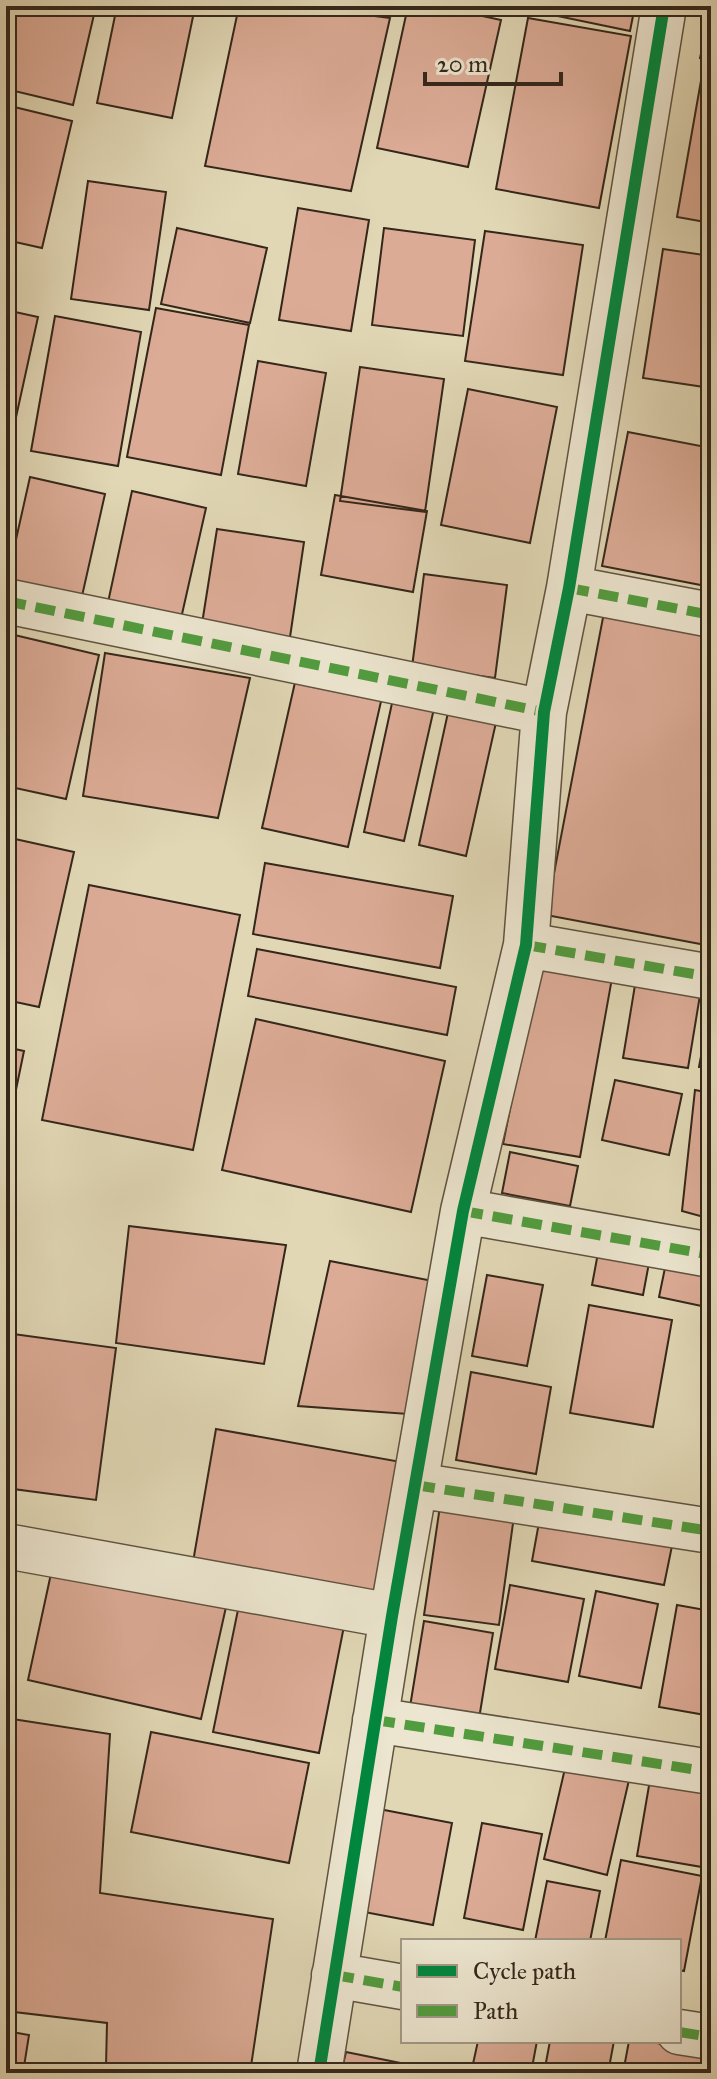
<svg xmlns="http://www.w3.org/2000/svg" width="717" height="2079" font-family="'IM FELL Great Primer',serif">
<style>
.building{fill:#dcab96;stroke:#34271a;stroke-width:2}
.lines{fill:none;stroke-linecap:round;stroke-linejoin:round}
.minor-casing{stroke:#5f5341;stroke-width:47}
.minor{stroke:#ece5cf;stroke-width:44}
.quiet{stroke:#519c3e;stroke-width:10;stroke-dasharray:20 10;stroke-linecap:butt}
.cycleway-casing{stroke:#ece5cf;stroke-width:17}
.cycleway{stroke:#00873e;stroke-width:12}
</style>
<rect width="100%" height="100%" fill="#e1d7b5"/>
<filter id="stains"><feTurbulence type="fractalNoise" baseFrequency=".0025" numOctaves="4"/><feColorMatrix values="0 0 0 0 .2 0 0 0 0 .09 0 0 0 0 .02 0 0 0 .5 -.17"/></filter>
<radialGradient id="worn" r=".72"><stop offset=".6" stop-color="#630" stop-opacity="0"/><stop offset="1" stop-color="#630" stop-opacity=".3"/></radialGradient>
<path class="building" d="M6,6H96L73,105L6,89Z
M117,6L195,7L172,118L97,103Z
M239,6H298L390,18L351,191L205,166Z
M408,6H436L501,20L468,167L377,148Z
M544,6H635L630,31L543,13Z
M711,10V61L700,58Z
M528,18L631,36L599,208L496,189Z
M702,75L711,77V223L677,217Z
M6,105L72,121L42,248L6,240Z
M88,181L166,192L149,310L71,299Z
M298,208L369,220L351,331L279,320Z
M177,228L267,248L250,323L161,304Z
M384,228L475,240L463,336L372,325Z
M485,231L583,245L563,375L465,361Z
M663,249L711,256V388L643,378Z
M156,308L249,325L221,475L127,457Z
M6,310L38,317L13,431L6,429Z
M55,316L141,332L118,466L31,451Z
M258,361L326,373L306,486L238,474Z
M360,367L444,379L425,512L340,501Z
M468,389L557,407L530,543L441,525Z
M628,432L711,448V587L602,566Z
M30,477L105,494L80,605L6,584Z
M132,491L206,508L180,623L107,607Z
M335,495L427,511L413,592L321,575Z
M217,529L304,542L289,644L201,630Z
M424,574L507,585L495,678L412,667Z
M606,602L711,622V946L546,915Z
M6,633L99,655L66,799L6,786Z
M105,653L250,678L218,818L83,796Z
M296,678L382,697L348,847L262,828Z
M394,694L435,704L404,841L364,832Z
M449,708L497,718L466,856L419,845Z
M6,837L74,852L39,1007L6,1000Z
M265,863L453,896L440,968L253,934Z
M89,885L240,915L193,1150L42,1120Z
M257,949L456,987L447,1035L248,996Z
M541,953L614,967L580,1157L503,1144Z
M637,973L702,983L688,1068L623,1058Z
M711,1003V1069L699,1067Z
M256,1019L445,1061L411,1212L222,1170Z
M6,1047L24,1051L6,1138Z
M615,1080L682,1094L669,1155L602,1140Z
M695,1090L711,1093V1219L682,1211Z
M510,1152L578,1166L570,1206L502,1193Z
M129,1226L286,1245L264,1364L116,1343Z
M598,1253L649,1263L643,1295L592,1285Z
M330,1261L438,1282L408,1414L298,1406Z
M666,1263L711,1271V1308L659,1297Z
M487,1275L543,1285L527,1366L472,1356Z
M589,1305L672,1320L653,1427L570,1413Z
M6,1333L116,1348L96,1500L6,1488Z
M471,1372L551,1387L536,1474L456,1460Z
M216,1429L401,1462L377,1595L193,1562Z
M708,1465H711V1519L699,1518Z
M440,1506L514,1516L499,1625L424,1615Z
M540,1517L673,1541L664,1585L532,1561Z
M52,1569L226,1607L201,1719L28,1680Z
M510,1585L584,1599L568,1682L495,1669Z
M596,1591L658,1604L641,1688L579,1676Z
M240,1600L345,1621L319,1753L213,1732Z
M677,1605L711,1611V1716L659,1707Z
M424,1621L493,1633L478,1725L409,1713Z
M6,1718L110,1734L100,1893L273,1919L250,2073H159L106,2066L107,2023L6,2011Z
M151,1732L309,1763L289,1863L131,1832Z
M566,1764L629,1780L607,1875L544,1859Z
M652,1768L711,1778V1816L702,1867L637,1856Z
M379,1809L452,1823L433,1925L359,1911Z
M482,1823L542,1834L523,1930L464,1918Z
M621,1860L702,1876L684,1971L679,1970V1941H605Z
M547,1881L600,1891L590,1941H535Z
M6,2031L29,2035L23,2073H6Z
M478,2041H537L531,2073H471Z
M550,2041H614L608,2073H544Z
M629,2041H646L711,2053V2073H623Z
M346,2052L450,2073H341Z"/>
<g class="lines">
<defs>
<path id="minor" d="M569,588L711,615
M6,601L544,712
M526,945L711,977
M463,1211L711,1255
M415,1485L711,1531
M6,1546L392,1616
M375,1720L711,1772
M334,1975L403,1987
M679,2032L711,2037
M319,2073L392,1616L463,1211L526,945L544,712L569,588L664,6"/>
</defs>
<use href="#minor" class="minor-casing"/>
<use href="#minor" class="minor"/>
<path class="quiet" d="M569,588L711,615
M6,601L544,712
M526,945L711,977
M463,1211L711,1255
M415,1485L711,1531
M375,1720L711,1772
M334,1975L403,1987
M679,2032L711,2037"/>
<defs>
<path id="cycleway" d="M319,2073L392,1616L463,1211L526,945L544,712L569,588L664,6"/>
</defs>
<use href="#cycleway" class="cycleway-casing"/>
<use href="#cycleway" class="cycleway"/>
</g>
<rect width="717" height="2079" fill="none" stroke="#e1d7b5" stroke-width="32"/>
<rect x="8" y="8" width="701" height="2063" fill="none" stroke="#34271a" stroke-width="4"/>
<rect x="16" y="16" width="685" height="2047" fill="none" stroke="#34271a" stroke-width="2"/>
<rect x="401" y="1939" width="280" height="104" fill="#ece5cf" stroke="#a29987" stroke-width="2"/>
<rect x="417" y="1965" width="40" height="12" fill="#00873e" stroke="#a29987" stroke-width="2"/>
<text x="473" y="1979" font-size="24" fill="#34271a">Cycle path</text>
<rect x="417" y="2005" width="40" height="12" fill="#519c3e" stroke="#a29987" stroke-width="2"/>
<text x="473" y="2019" font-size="24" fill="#34271a">Path</text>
<path d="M425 72v12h136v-12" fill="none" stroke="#34271a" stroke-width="4"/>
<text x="437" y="72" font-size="24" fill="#34271a" stroke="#ece5cf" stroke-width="6" paint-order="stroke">20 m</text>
<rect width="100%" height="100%" filter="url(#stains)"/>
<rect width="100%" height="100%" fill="url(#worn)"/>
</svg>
